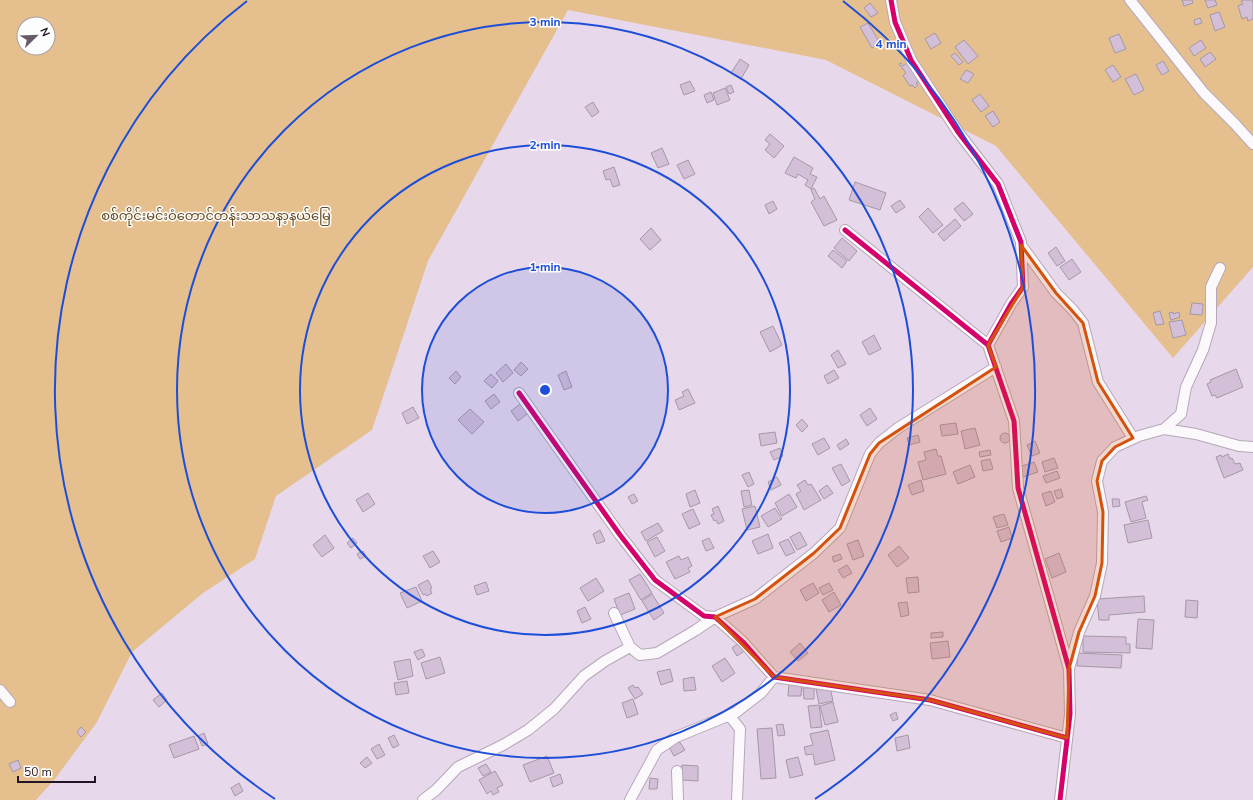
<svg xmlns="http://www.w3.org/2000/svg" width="1253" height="800" font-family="'Nunito Sans','Noto Sans Myanmar',sans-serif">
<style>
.green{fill:#e5c08e;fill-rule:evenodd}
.building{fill:#d4bfd8;stroke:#a498a6}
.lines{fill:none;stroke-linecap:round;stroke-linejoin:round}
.street-casing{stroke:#b4a8b7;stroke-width:12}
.street{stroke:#fcf9fc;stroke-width:10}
.cycleway-casing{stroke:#fdfdfd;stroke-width:8}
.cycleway{stroke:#d6006c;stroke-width:5}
.marked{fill:#d4520e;fill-opacity:0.2;stroke:#d4520e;stroke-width:3;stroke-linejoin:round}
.ring{fill:none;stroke:#1d4ed8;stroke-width:2}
.labels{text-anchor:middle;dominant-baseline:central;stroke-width:3;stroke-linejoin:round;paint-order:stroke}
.park-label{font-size:13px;fill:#634c21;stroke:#fdfdfd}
.centre{fill:#1d4ed8;stroke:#fdfdfd;stroke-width:2}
.ring-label{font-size:12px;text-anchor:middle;font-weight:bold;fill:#1d4ed8;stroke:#fdfdfd;stroke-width:3;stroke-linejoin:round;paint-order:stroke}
</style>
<rect width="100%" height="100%" fill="#e8d8eb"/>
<path class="green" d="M0,0H1253V267L1173,358L996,146L826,60L568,10L428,261L372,430L276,496L255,559L203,593L132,652L97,722L55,779L36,800H0ZM24,24H48V48H24Z"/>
<path class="building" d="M1182,0H1192L1193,3L1184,6Z
M1205,0H1215L1217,5L1208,8Z
M1243,0H1252L1253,3V19L1248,21L1247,17L1242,19L1238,6L1243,4L1241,1Z
M870,3L878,13L871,17L864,8Z
M1219,12L1225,27L1215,31L1210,15Z
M1200,18L1202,23L1195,25L1194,20Z
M868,23L880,43L872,48L860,27Z
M935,33L941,43L931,49L925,39Z
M1119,34L1126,49L1115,53L1109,38Z
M964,40L978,56L968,64L955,47Z
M1201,40L1206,48L1194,56L1189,48Z
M1210,52L1216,59L1205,67L1200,59Z
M955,53L963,62L959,65L951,56Z
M740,59L749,65L741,79L731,73Z
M1163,61L1169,71L1162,75L1156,65Z
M901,63L903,66L907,63L920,80L916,83L918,85L915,88L912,85L910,86L903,76L906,73L899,64Z
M1113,65L1121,77L1113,82L1105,70Z
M966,70L974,74L968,83L960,79Z
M1136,74L1144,90L1134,95L1125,79Z
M690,81L695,91L684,95L680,85Z
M731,85L734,92L729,94L726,87Z
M725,88L730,100L717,105L713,93Z
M711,92L714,100L707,103L704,95Z
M980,94L989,106L981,112L972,100Z
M593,102L599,112L592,117L585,107Z
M993,111L1000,122L993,127L985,116Z
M770,134L784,146L774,158L765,150L770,144L765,140Z
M662,148L669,164L658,168L651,153Z
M794,157L813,168L810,174L817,177L811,189L805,185L808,180L798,174L796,178L785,173Z
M688,160L695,174L684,179L677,165Z
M614,167L620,185L613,187L610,179L606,180L603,171Z
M855,182L886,193L880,210L849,200Z
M814,188L820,199L824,196L837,220L824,226L811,202L815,199L811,190Z
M900,200L905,207L896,213L891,206Z
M773,201L777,209L769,214L765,205Z
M963,202L973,214L964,221L954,209Z
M928,208L943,225L933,233L919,217Z
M955,219L961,226L944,241L938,234Z
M651,228L661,240L650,250L640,239Z
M842,238L857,251L849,261L834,248Z
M1056,247L1065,261L1057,266L1048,253Z
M833,250L847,261L842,268L828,256Z
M1072,259L1081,272L1069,280L1060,267Z
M1192,303L1203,304L1202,315L1190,314Z
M1160,311L1164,324L1156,325L1153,313Z
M1173,312V314L1179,312L1180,317L1171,320L1169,313Z
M1182,320L1186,335L1173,338L1169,322Z
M773,326L782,345L770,352L760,332Z
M874,335L881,349L869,355L862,342Z
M838,350L846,364L838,368L831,355Z
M521,362L528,369L521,376L514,370Z
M506,364L513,373L503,382L496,373Z
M1236,369L1243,387L1217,398L1215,395L1212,396L1207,384L1211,382L1210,380Z
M834,370L839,378L828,384L824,376Z
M456,371L461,377L455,384L449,378Z
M566,371L572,387L564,390L558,375Z
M491,374L498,381L492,388L484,381Z
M688,389L695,403L679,410L675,400L684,396L682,392Z
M494,394L500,402L491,409L485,401Z
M524,401L531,411L518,421L511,411Z
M413,407L419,418L407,424L402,413Z
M870,408L877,419L867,426L860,415Z
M470,409L484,422L472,434L458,420Z
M802,419L808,426L802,432L796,425Z
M956,423L958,434L942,436L940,425Z
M975,428L980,445L965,449L961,431Z
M775,432L777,443L761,446L759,434Z
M1000 438a5 5 0 1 1 10 0a5 5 0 1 1-10 0Z
M918,435L920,442L909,445L907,438Z
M824,438L830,448L818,455L812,444Z
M846,439L849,444L840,450L837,445Z
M1035,441L1040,453L1032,456L1027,445Z
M780,448L783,456L774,460L770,452Z
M936,449L938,456H941L946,474L923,480L918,462L926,460L924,452Z
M990,450L991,455L980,457L979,452Z
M1228,454L1230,459L1232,458L1235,464L1240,463L1243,470L1224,478L1216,457L1221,455L1222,457Z
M1054,458L1058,468L1045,472L1042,462Z
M990,459L993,469L983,471L981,461Z
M1034,462L1038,472L1023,477L1019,467Z
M841,464L850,481L842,486L832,468Z
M970,465L975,477L958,484L953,472Z
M1057,471L1060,478L1046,483L1043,476Z
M749,472L754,484L748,487L742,475Z
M777,477L781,485L771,490L768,482Z
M805,480L808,485L811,484L821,500L804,510L796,494L801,491L797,485Z
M921,480L924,491L912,495L908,485Z
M827,485L833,493L824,499L819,491Z
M1061,489L1063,497L1057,499L1054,491Z
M695,490L700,503L690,507L686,494Z
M749,490L752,505L744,507L741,491Z
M1051,491L1055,502L1046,506L1042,494Z
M368,493L375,504L363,512L356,500Z
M634,494L638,501L632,504L628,497Z
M789,494L797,507L782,516L775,503Z
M1146,496L1148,500L1142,502L1146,518L1131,522L1125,502Z
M1112,499H1119L1120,506L1113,507Z
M718,506L724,521L718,524L716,520L714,521L711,515L714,514L712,509Z
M755,506L760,527L747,530L742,509Z
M775,508L782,519L768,527L761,516Z
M693,509L700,524L689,529L682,514Z
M1004,514L1008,525L997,528L993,517Z
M1148,520L1152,538L1128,543L1124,525Z
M658,523L663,531L646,541L641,532Z
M1009,527L1012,538L1001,542L997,531Z
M600,530L605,541L597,544L593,534Z
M800,532L807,545L797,550L790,537Z
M768,534L773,548L758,554L752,541Z
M325,535L334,548L322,557L313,545Z
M657,537L665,551L655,557L647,542Z
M353,538L357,543L351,548L347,543Z
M709,538L714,548L706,551L702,541Z
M788,539L795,552L786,556L779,543Z
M858,540L864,556L853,560L847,544Z
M899,546L909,558L897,567L888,555Z
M363,551L366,556L360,559L357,554Z
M433,551L440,562L430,568L423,556Z
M1059,553L1066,572L1052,578L1045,559Z
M840,554L842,559L834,562L832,557Z
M679,556L681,560L688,557L692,566L688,568L690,572L675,579L666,562Z
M847,565L852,573L843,578L838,570Z
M640,574L652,593L641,600L629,580Z
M918,577L919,592L908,593L906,578Z
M596,578L604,591L588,601L580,588Z
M428,580L432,588L430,589L432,593L427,596L425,594L423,595L418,585Z
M486,582L489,591L477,595L474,586Z
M813,583L819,593L806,601L800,590Z
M829,583L833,590L823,595L819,588Z
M416,587L422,601L407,608L400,593Z
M834,592L841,605L829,612L822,600Z
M629,593L635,609L620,615L614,599Z
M652,594L664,613L654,620L642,601Z
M1144,596L1145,612L1109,615V620H1099L1097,599Z
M1186,600L1198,601L1197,618L1185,617Z
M907,602L909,615L901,617L898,603Z
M585,607L591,619L582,623L577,611Z
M1138,619L1154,620L1152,649L1136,648Z
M943,632V637L931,638V633Z
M1083,636L1126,637V644H1130V653L1083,652Z
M948,641L950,657L932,659L930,643Z
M740,642L746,650L737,656L732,648Z
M800,643L808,653L798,661L790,652Z
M422,649L425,656L418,660L414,652Z
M1078,653L1122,655L1121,668L1077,666Z
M440,657L445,673L426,679L421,663Z
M725,658L735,673L722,682L712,666Z
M410,659L413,676L398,680L394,662Z
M670,669L673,681L661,685L657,672Z
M694,677L696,690L684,691L683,679Z
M407,681L409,693L396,695L394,683Z
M789,683H802L801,696H788Z
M633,685L635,688L638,687L643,694L635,699L628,688Z
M830,687L833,701L819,704L816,689Z
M803,688H814V699H804Z
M162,693L167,700L159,707L153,700Z
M633,699L638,714L627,718L622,703Z
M833,702L838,722L825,725L820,706Z
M819,705L822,727L811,728L808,706Z
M896,712L898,719L893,721L890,715Z
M783,724L785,735L778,736L776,725Z
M81,727L86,732L81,737L77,732Z
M772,728L776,778L761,779L757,729Z
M828,730L835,760L815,765L813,754L806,755L804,747L813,745L810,734Z
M204,733L208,744L202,746L198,736Z
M394,735L399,745L393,748L388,738Z
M908,735L910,748L897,751L895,738Z
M194,736L199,749L174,758L169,745Z
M679,741L685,750L674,756L669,747Z
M379,744L385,755L377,759L371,749Z
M547,756L554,773L530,782L523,765Z
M367,757L372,763L365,768L360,763Z
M798,757L803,775L790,778L786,760Z
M18,760L21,768L13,772L9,764Z
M486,764L491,772L483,776L478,768Z
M682,765L698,766V781L681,780Z
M495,771L503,785L497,788L499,792L493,795L491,791L487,794L479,780Z
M560,774L563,783L553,787L550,778Z
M650,778L658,779L657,789H649Z
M239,783L243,791L235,796L231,788Z"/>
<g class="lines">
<defs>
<path id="street" d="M891,0L895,22L911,60L958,132L998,184L1021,242L1023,287L1011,304L988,345
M1130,0L1204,93L1235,124L1253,144
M845,230L988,345L1014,421L1018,488L1069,669L1070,714L1060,800
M1021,245L1056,293L1073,310L1083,323L1098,382L1133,438
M519,393L620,535L655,580L704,616L715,617L743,642L774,677L930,700L1067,738
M1164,429L1181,414L1186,387L1203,350L1211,323V287L1220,268
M614,613L630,647L640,655L657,653L696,630L715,617L755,599L814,553L840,528L870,454L879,443L898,428L996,367
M1069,669L1079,632L1095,596L1102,563L1103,512L1097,481L1102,461L1115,447L1139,436L1164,429L1196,434L1239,446L1253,447
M0,690L10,702
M729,715L740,729L737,800
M677,771L678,800
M423,800L436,790L458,767L503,745L528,730L554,709L584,676L605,661L630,647
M630,800L657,750L676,737L735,713L761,693L774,677"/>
</defs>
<use href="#street" class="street-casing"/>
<use href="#street" class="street"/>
<defs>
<path id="cycleway" d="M891,0L895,22L911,60L958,132L998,184L1021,242L1023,287L1011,304L988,345
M845,230L988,345L1014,421L1018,488L1069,669L1070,714L1060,800
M519,393L620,535L655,580L704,616L715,617L743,642L774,677L930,700L1067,738"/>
</defs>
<use href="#cycleway" class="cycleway-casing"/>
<use href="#cycleway" class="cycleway"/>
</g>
<path class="marked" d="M1021,245L1056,293L1083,323L1098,382L1133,438L1115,447L1102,461L1097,481L1103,512L1102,563L1095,596L1079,632L1069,669L1067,738L930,700L774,677L715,617L755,599L814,553L840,528L870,454L879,443L996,367L988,345L1023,287Z"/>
<circle cx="545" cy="390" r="123" fill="#1d4ed8" fill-opacity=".12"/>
<g class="ring">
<circle cx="545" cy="390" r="123"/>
<circle cx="545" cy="390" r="245"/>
<circle cx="545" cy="390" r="368"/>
<path d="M275 799A490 490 0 0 1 247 1M843 1A490 490 0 0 1 815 799"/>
</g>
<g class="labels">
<g class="park-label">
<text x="216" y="216">စစ်ကိုင်းမင်းဝံတောင်တန်းသာသနာ့နယ်မြေ</text>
</g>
</g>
<circle cx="545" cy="390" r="6" class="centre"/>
<g class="ring-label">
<text x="545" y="26">3 min</text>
<text x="891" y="48">4 min</text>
<text x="545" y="149">2 min</text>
<text x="545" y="271">1 min</text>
</g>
<g transform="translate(36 36) rotate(67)"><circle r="19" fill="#fdfdfd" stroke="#a5a1a6"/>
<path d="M0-3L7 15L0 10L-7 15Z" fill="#675a69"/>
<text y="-6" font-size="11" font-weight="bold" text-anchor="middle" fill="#211623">N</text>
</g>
<path d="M18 776v6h77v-6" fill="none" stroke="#211623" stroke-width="2"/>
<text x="24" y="776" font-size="12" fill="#211623" stroke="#fdfdfd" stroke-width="3" paint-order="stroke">50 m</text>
</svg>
